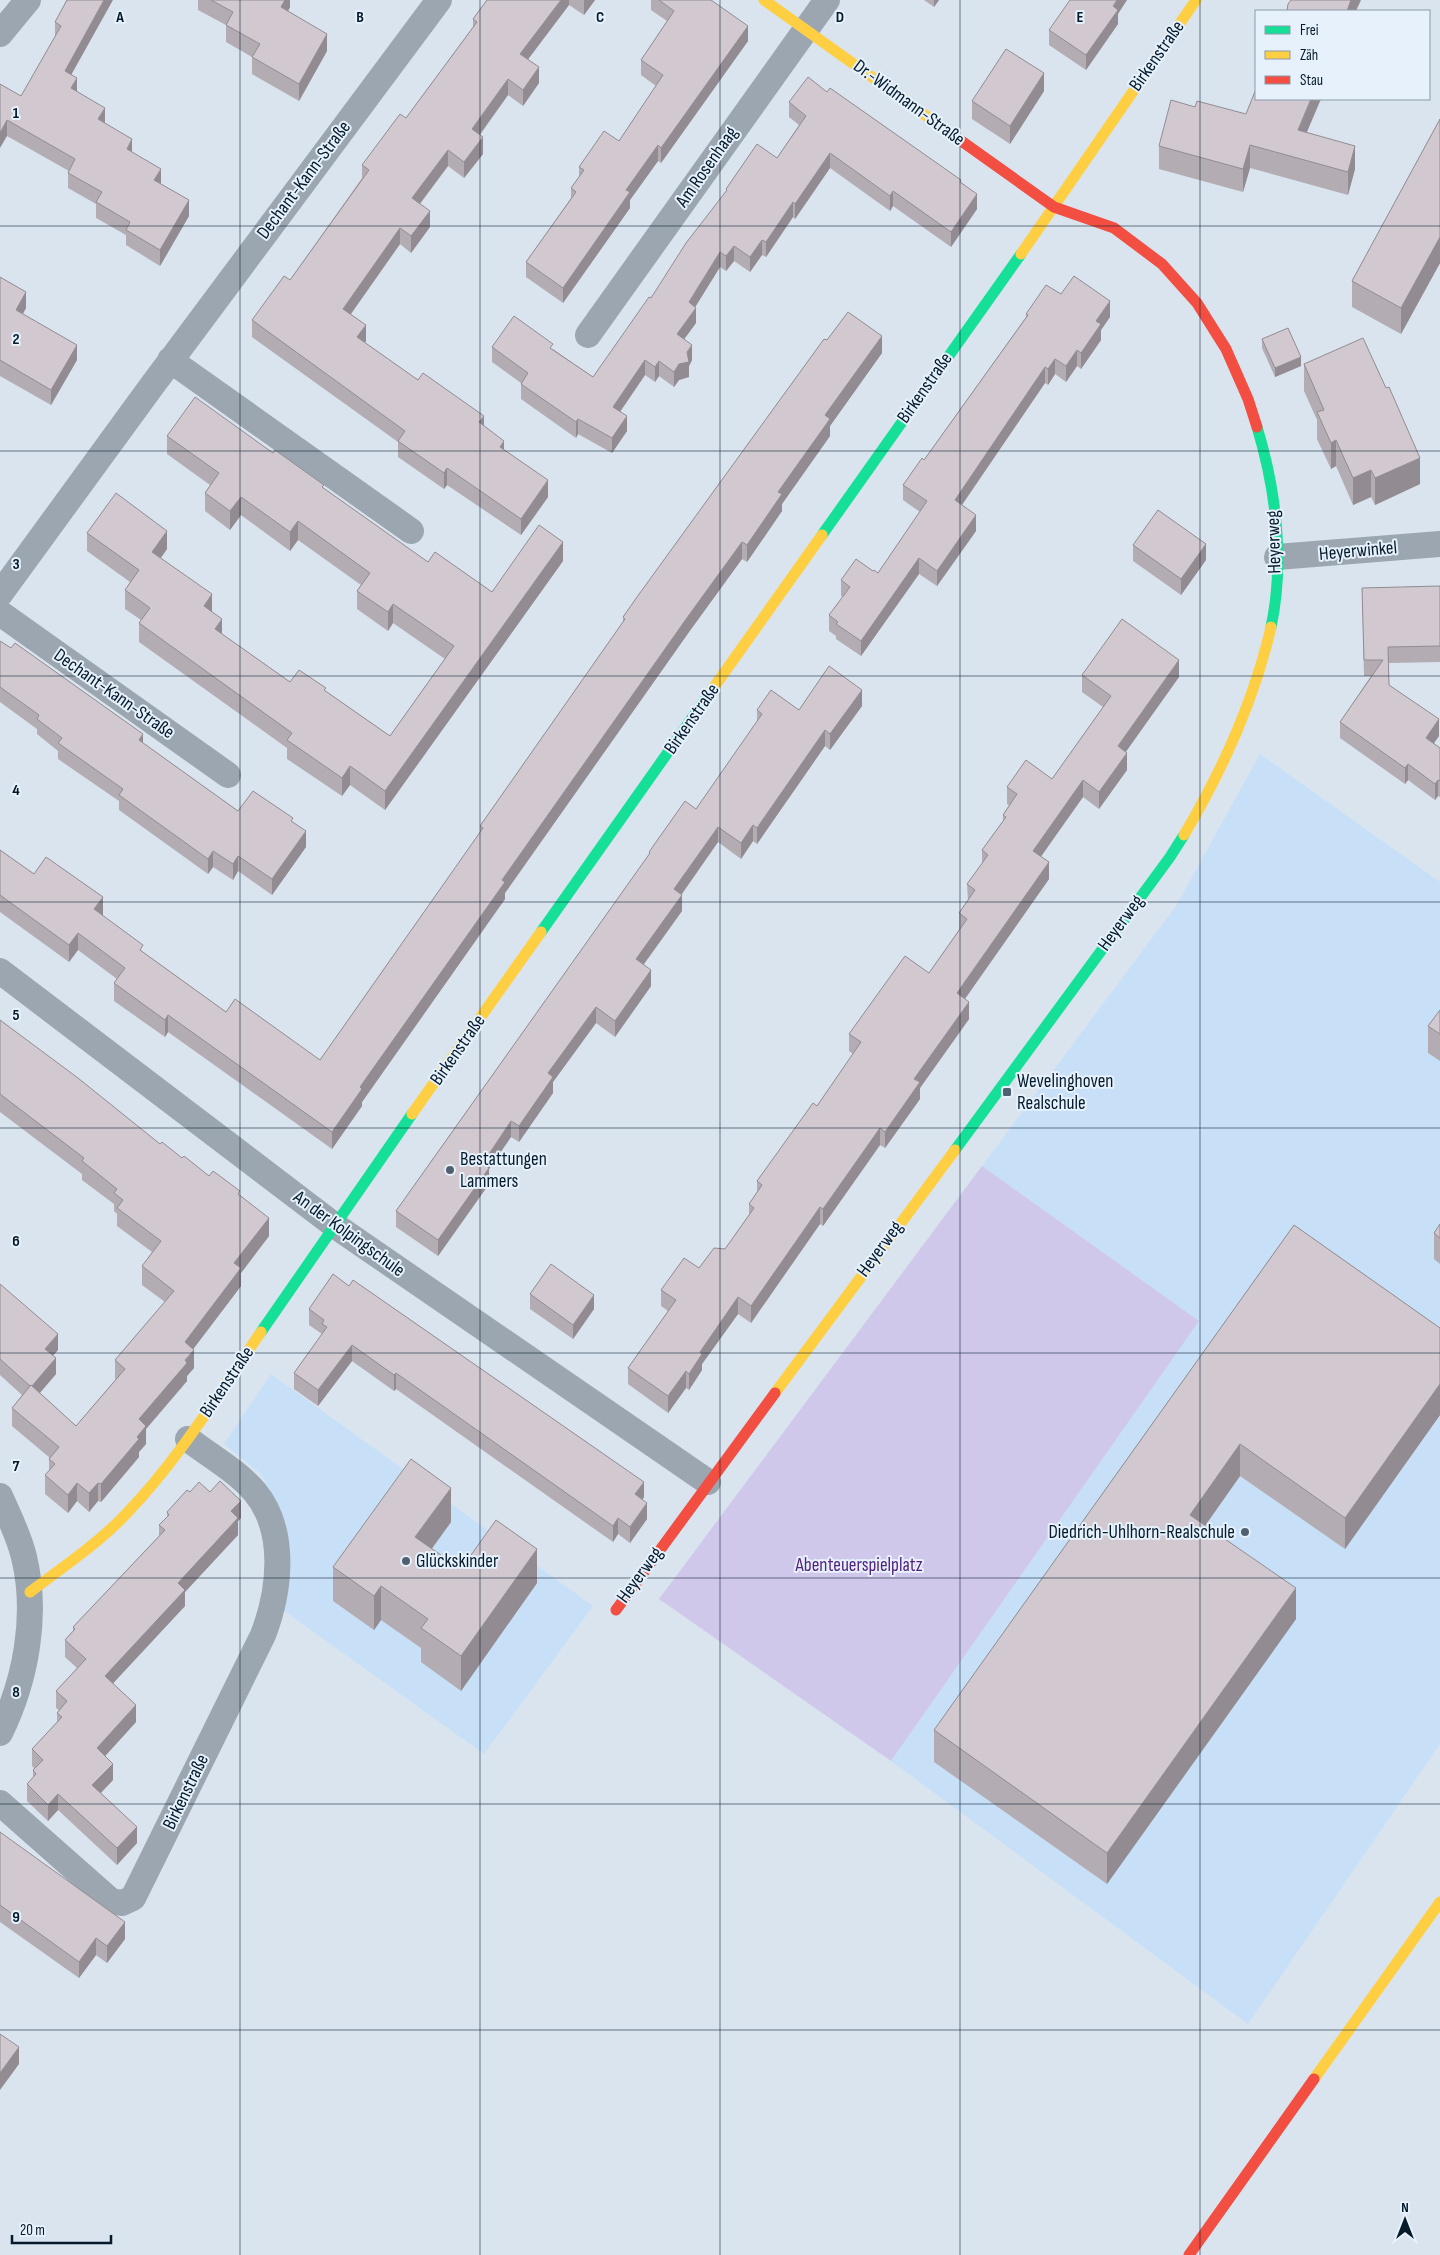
<svg xmlns="http://www.w3.org/2000/svg" width="1440" height="2255" font-family="'Sofia Sans Condensed',sans-serif">
<style>
.built{fill:#c7e0f7}
.green{fill:#d0c8ea}
.lines{fill:none;stroke-linecap:round;stroke-linejoin:round}
.street{stroke:#9ba6b0;stroke-width:26}
.fast{stroke:#16e098;stroke-width:11}
.slow{stroke:#ffcf43;stroke-width:11}
.jam{stroke:#f24e42;stroke-width:11}
.wall{fill:#b4acb3}
.shaded-wall{fill:#928c92}
.building{fill:#d1c8d0;stroke:#928c92}
.grid{fill:none;stroke:#051b2c;stroke-width:1;stroke-opacity:0.55}
.poi-dot{fill:#4f6170;stroke:#e6f1fb;stroke-width:2}
.labels{text-anchor:middle;dominant-baseline:central;stroke-width:4;stroke-linejoin:round;paint-order:stroke}
.street-label{font-size:19px;fill:#051b2c;stroke:#e6f1fb}
.poi-label{font-size:19px;fill:#051b2c;stroke:#e6f1fb;text-anchor:start}
.park-label{font-size:19px;fill:#54227f;stroke:#e6f1fb}
.grid-label{font-size:16px;text-anchor:middle;font-weight:bold;fill:#051b2c;stroke:#e6f1fb;stroke-width:4;stroke-linejoin:round;paint-order:stroke}
</style>
<rect width="100%" height="100%" fill="#d9e4ef"/>
<path class="built" d="M1260,754L1440,882V1744L1248,2024L891,1761L1199,1321L982,1166L1176,906Z
M271,1374L593,1606L484,1754L283,1610V1515L261,1474L224,1444Z"/>
<path class="green" d="M982,1166L1199,1321L891,1761L659,1599Z"/>
<g class="lines">
<path class="street" d="M0,34L28,0
M588,335L827,0
M170,360L411,531
M1277,557L1440,544
M0,594L151,387L439,0
M0,613L228,775
M0,971L334,1225L708,1482
M0,1496C9,1516 19,1536 24,1557C38,1615 26,1680 0,1733
M0,1803L111,1901L122,1903L133,1898L263,1635C280,1591 287,1531 255,1492C237,1471 210,1456 188,1439"/>
<path class="fast" d="M1257,427C1276,490 1285,562 1271,627
M822,535L1021,254
M541,932L707,697
M955,1150L1170,857L1184,835
M261,1332L412,1114"/>
<path class="slow" d="M764,0L960,140
M1021,254L1196,0
M707,697L822,535
M1184,835C1222,771 1254,701 1271,627
M412,1114L541,932
M775,1393L955,1150
M30,1592C63,1567 99,1543 127,1513C179,1459 219,1393 261,1332
M1314,2079L1440,1902"/>
<path class="jam" d="M960,140L1054,207L1114,228L1162,264L1197,303L1226,349L1248,399L1257,427
M616,1610L775,1393
M1189,2255L1314,2079"/>
</g>
<path class="wall" d="M67,0L71,75L77,92L189,216L160,266L126,245V235L96,218V204L68,188V173L69,171L7,136L0,84L21,96L55,38V22Z
M198,0H290V7L288,12L327,51L299,101L252,74V57L226,42V25L198,10Z
M487,0H595L584,15L569,5L528,59L539,83L523,106L508,95L480,135L483,154L464,178L448,166L420,204L430,227L411,253L400,244L351,314L366,341L365,343L484,426L504,450L548,497L521,535L447,485L444,489L398,457V442L252,337V320L290,280L362,178V165L406,118L473,27V19Z
M651,0H711L748,41L661,163L658,161L630,200V208L563,303L526,277V262L571,198V188L579,178V167L619,141L656,86L641,75V60L667,21L651,10Z
M924,0H939L934,7Z
M1118,14V24L1086,70L1049,45V30Z
M1044,91L1010,144L972,119V101Z
M827,92L961,182L977,209L951,247L893,206L890,211L830,168L795,219L793,217L766,257L762,255L750,272L734,261L726,271L720,267L695,307L696,323L684,339L692,360L689,366V377L679,380L674,387L659,376L655,382L645,375L620,412L627,431L612,453L578,434L576,438L521,399V383L492,362V347L553,349L593,377L651,298L726,193V189L777,158L799,125L789,117V102Z
M1195,107L1246,114L1307,132L1355,169L1348,195L1250,168L1243,192L1159,169V146Z
M1440,119V263L1401,334L1352,307V281Z
M0,277L26,308L23,314L77,360L51,405L0,376Z
M1061,294L1110,317L1101,330V340L1081,369L1077,366L1066,382L1055,374L1048,385L1045,383L962,505L976,531L937,586L919,574L861,656L836,639V636L829,631V615L843,597L841,596V580L873,571L878,573L920,512L903,500V485L924,460L1026,317V314Z
M1262,339L1301,366L1275,377L1262,348Z
M827,340L882,353L830,426V436L782,504V511L747,562L742,559L689,632L505,893V899L362,1102V1106L332,1149L168,1032L165,1037L114,1001V983L117,979L78,950L69,962L0,912V850L34,874L103,915H102L143,952L226,1012L320,1060L480,833V826L623,623V617Z
M1304,364L1420,484L1375,505L1371,497L1353,505L1336,466L1331,469L1317,439V420L1304,391Z
M167,436L273,453L428,562L492,592L563,561L385,810L350,785L342,796L287,759V748L139,642V623L141,620L125,609V590L130,582L87,551V533L167,549L161,558L212,612L222,634L290,682L326,692L390,736L445,659L393,623L388,631L357,609V591L361,585L298,540L290,551L241,515L230,530L205,511V493L210,485L167,454Z
M1133,545L1206,560L1181,595L1133,561Z
M1440,586V662L1389,663V685L1439,736L1434,743L1440,748V797L1438,796L1435,800L1408,780L1405,784L1340,738V722L1371,676H1364L1362,588Z
M0,641L238,811L293,822L306,847L272,895L238,871L233,880L213,867L208,874L119,810V801L58,759V751L37,734V729L0,702Z
M1082,675L1179,677L1125,752L1127,770L1099,809L1083,797L1040,856L1049,879L965,999L969,1019L920,1088V1099L885,1148L880,1145L823,1226L820,1224L751,1323L738,1314L702,1364V1370L689,1390L686,1388L668,1413L628,1384V1368L668,1311L661,1306V1290L699,1268L725,1249L749,1215V1204L757,1192V1181L817,1106L853,1054L849,1051V1034L929,973L959,930V913L968,901L967,884L982,864V850L1003,821V815L1009,805L1007,804V787L1052,779L1103,707L1082,692Z
M862,706L830,750L825,746L757,844L753,841L741,859L718,842L682,894V911L644,964L651,986L615,1037L596,1023L553,1082V1093L519,1142L511,1137L489,1169V1184L438,1256L396,1227V1211L649,855V852L696,809L757,723V710H799Z
M1440,1010V1061L1428,1053V1026Z
M0,1020L160,1144L240,1196L269,1236L241,1273V1286L193,1349L194,1368L187,1376V1381L146,1429V1444L139,1452V1457L101,1502L98,1501L89,1512L77,1501L68,1513L45,1494V1475L49,1472V1459L50,1458L12,1426V1408L22,1395L0,1375V1284L58,1350L53,1356L56,1374L40,1393L76,1426L116,1379H115V1360L165,1302L142,1285V1266L152,1252L117,1226V1214L114,1211V1204L82,1180V1174L0,1112Z
M1440,1224V1264L1434,1259V1233Z
M1294,1225L1440,1328V1415L1345,1549L1240,1476L1205,1526L1296,1619L1107,1884L934,1762V1730Z
M530,1294L594,1309L573,1339L530,1309Z
M309,1309L644,1497L642,1500L647,1519L630,1543L618,1534L613,1542L396,1389L394,1391L352,1361L318,1406L294,1389V1373L322,1334L309,1325Z
M190,1492H210L241,1518L238,1521V1535L185,1592V1606L113,1683L136,1722L105,1756L113,1780L101,1793L137,1843L117,1865L58,1810L48,1821L27,1801V1784L33,1778V1770L35,1769L32,1766V1749L57,1722V1713L59,1710L56,1708V1691L77,1668L65,1657V1640L73,1631V1627L159,1536V1525L167,1517V1512Z
M451,1522L432,1549L461,1569L537,1583L461,1691L421,1662V1648L381,1620L374,1630L333,1601V1567Z
M0,1832L125,1939L107,1963L96,1955L79,1978L0,1922Z"/>
<path class="shaded-wall" d="M104,0H113L65,86V71Z
M285,0H290V7L281,24V7Z
M561,0H569V5L520,70V54Z
M584,0H595L584,15Z
M934,0H939L934,7Z
M1117,0H1127L1118,14V24L1086,70V55Z
M1351,0H1361L1356,11H1347Z
M748,26V41L661,163V148Z
M327,34V51L299,101V84Z
M539,67V83L523,106V90Z
M1044,73V91L1010,144V126Z
M77,78V93L71,88Z
M508,79V95L472,145V129Z
M1311,99H1321L1298,153V130Z
M105,108V123L98,119Z
M7,120V136L0,148V133Z
M483,137V154L464,178V162Z
M132,139V154L127,149Z
M658,145V161L630,200V208L563,303V288L626,190Z
M1250,145V168L1243,192V169Z
M1355,146V169L1348,195V172Z
M448,150V166L412,214V198Z
M830,153V168L795,219V204Z
M161,169V184L154,180Z
M893,191V206L890,211V196Z
M977,194V209L951,247V232Z
M189,200V216L160,266V250Z
M793,202V217L766,257V242Z
M430,211V227L411,253V236Z
M400,228V244L343,325V309Z
M1440,237V263L1401,334V308Z
M762,240V255L750,272V257Z
M734,246V261L726,271V256Z
M720,252V267L689,317V302Z
M26,292V308L16,325V310Z
M1110,301V317L1101,330V340L1081,369V353L1096,321Z
M696,308V323L677,349V334Z
M366,325V341L357,354V337Z
M882,336V353L830,426V436L782,504V511L747,562V545L825,415Z
M77,345V360L51,405V390Z
M692,345V360L689,366V377L679,380L674,387V372Z
M1077,350V366L1066,382V366Z
M1301,357V366L1275,377V368Z
M1055,359V374L1048,385V369Z
M645,360V375L613,422V407Z
M659,361V376L655,382V367Z
M1045,367V383L955,515V500Z
M484,416V432L479,422Z
M627,416V431L612,453V438Z
M578,419V434L576,438V422Z
M1336,440V466L1331,469V443Z
M504,441V457L500,447Z
M1420,458V484L1375,505V478Z
M447,468V485L444,489V473Z
M1371,470V497L1353,505V478Z
M548,480V497L521,535V519Z
M241,497V515L230,530V511Z
M976,515V531L937,586V571Z
M298,521V540L290,551V532Z
M167,531V549L152,570V552Z
M563,542V561L385,810V791Z
M742,542V559L689,632L505,893V899L362,1102V1106L332,1149V1132L360,1087L502,880L689,615Z
M1206,544V560L1181,595V579Z
M919,558V574L861,656V641Z
M212,594V613L204,606Z
M393,604V623L388,631V612Z
M222,619V637L215,629Z
M1179,660V677L1118,763V746Z
M862,690V706L830,750V734Z
M1439,719V736L1426,754V738Z
M825,730V746L757,844V828Z
M143,734V749L139,740Z
M1127,753V770L1099,809V792Z
M1408,764V780L1405,784V768Z
M350,766V785L342,796V778Z
M1083,780V797L1033,868V851Z
M1438,780V796L1435,800V784Z
M753,825V841L741,859V843Z
M718,827V842L674,905V889Z
M306,831V847L272,895V879Z
M213,851V867L208,874V859Z
M238,856V871L233,880V864Z
M1049,862V879L957,1010V993Z
M682,895V911L636,975V959Z
M103,897V915L94,927V909Z
M78,933V950L69,962V945Z
M651,970V986L615,1037V1021Z
M969,1002V1019L920,1088V1099L885,1148V1132L914,1079Z
M596,1007V1023L553,1082V1093L519,1142V1126L548,1073Z
M168,1015V1032L165,1037V1020Z
M511,1121V1137L489,1169V1184L438,1256V1240L483,1163Z
M880,1128V1145L823,1226V1209Z
M820,1207V1224L751,1323V1306Z
M269,1218V1236L241,1273V1286L185,1360V1342L234,1263Z
M594,1295V1309L573,1339V1325Z
M738,1297V1314L702,1364V1370L689,1390V1374L700,1352Z
M58,1334V1350L45,1364V1349Z
M352,1345V1361L318,1406V1390Z
M194,1350V1368L187,1376V1381L146,1429V1444L139,1452V1457L101,1502V1484L139,1419Z
M56,1358V1374L31,1403V1387Z
M686,1371V1388L668,1413V1396Z
M396,1373V1389L394,1391V1375Z
M1440,1384V1415L1345,1549V1518Z
M1240,1444V1476L1190,1547V1515Z
M644,1482V1497L635,1510V1494Z
M77,1483V1501L68,1513V1495Z
M98,1483V1501L89,1512V1493Z
M451,1488V1522L415,1571V1537Z
M241,1501V1518L238,1521V1535L185,1592V1606L105,1692V1676L178,1583L231,1511Z
M647,1503V1519L630,1543V1527Z
M618,1518V1534L613,1542V1526Z
M537,1549V1583L461,1691V1656Z
M381,1586V1620L374,1630V1596Z
M1296,1588V1619L1107,1884V1853Z
M136,1705V1722L97,1765V1748Z
M113,1764V1780L92,1802V1785Z
M58,1794V1810L48,1821V1805Z
M137,1827V1843L117,1865V1848Z
M125,1922V1939L107,1963V1946Z
M96,1938V1955L79,1978V1962Z
M19,2047V2064L0,2090V2073Z"/>
<path class="building" d="M67,0H104L65,71L77,78L71,88L105,108L98,119L132,139L127,149L161,169L154,180L189,200L160,250L126,230L130,222L96,202L102,192L68,173L75,159L7,120L0,133V84L21,96L61,26L55,22Z
M211,0H285L281,7L327,34L299,84L252,57L260,44L226,25L233,12Z
M487,0H561L520,54L539,67L523,90L508,79L472,129L483,137L464,162L448,150L412,198L430,211L411,236L400,228L343,309L366,325L357,337L418,380L423,373L484,416L479,422L504,441L500,447L548,480L521,519L447,468L444,473L398,441L405,431L252,320L284,276L290,280L369,170L362,165L400,114L406,118L477,22L473,19Z
M659,0H711L748,26L661,148L658,145L626,190L630,192L563,288L526,262L576,192L571,188L584,170L579,167L604,131L619,141L663,75L641,60L674,11Z
M1070,0H1117L1113,6L1118,10L1086,55L1049,30Z
M1291,0H1351L1347,11H1287L1288,4Z
M1006,49L1044,73L1010,126L972,101Z
M808,77L827,92L830,88L961,180L960,182L977,194L951,232L893,191L890,196L830,153L795,204L793,202L766,242L762,240L750,257L734,246L726,256L720,252L689,302L696,308L677,334L692,345L687,352L689,362L679,364L674,372L659,361L655,367L645,360L613,407L627,416L612,438L578,419L576,422L521,384L528,373L492,347L514,316L553,344L550,348L593,377L649,297L651,298L686,243L727,190L726,189L757,144L777,158L806,116L789,102Z
M1256,89V99H1311L1298,130L1355,146L1348,172L1250,145L1243,169L1159,146L1171,100L1195,107L1197,101L1246,114Z
M1440,119V237L1401,308L1352,281Z
M1074,276L1110,301L1096,321L1101,324L1081,353L1077,350L1066,366L1055,359L1048,369L1045,367L955,500L976,515L937,571L919,558L861,641L836,624L838,622L829,615L850,587L841,580L856,559L873,571L874,570L878,573L927,501L903,485L922,458L924,460L1028,315L1026,314L1046,285L1061,294Z
M0,277L26,292L16,310L77,345L51,390L0,360Z
M848,312L882,336L825,415L830,419L778,492L782,494L747,545L742,542L689,615L502,880L505,882L360,1087L362,1089L332,1132L168,1015L165,1020L114,983L125,968L78,933L69,945L0,895V850L34,874L46,857L103,897L94,909L143,945L140,950L226,1012L235,999L320,1060L483,828L480,826L625,619L623,617L637,597L824,339L827,340Z
M1288,328L1301,357L1275,368L1262,339Z
M1363,338L1386,388L1389,387L1420,458L1375,478L1371,470L1353,478L1336,440L1331,443L1317,412L1324,410L1304,364Z
M195,397L273,453L275,450L324,485L322,487L428,562L435,552L492,592L539,525L563,542L385,791L350,766L342,778L287,740L292,733L139,623L150,608L125,590L139,570L87,533L116,493L167,531L152,552L212,594L204,606L222,619L215,629L290,682L299,670L326,688L324,690L390,736L454,646L393,604L388,612L357,591L370,573L298,521L290,532L241,497L230,511L205,493L219,473L167,436Z
M1158,510L1206,544L1181,579L1133,545Z
M1440,586V646L1388,647L1389,685L1439,719L1426,738L1440,748V781L1438,780L1435,784L1408,764L1405,768L1340,722L1383,660H1364L1362,588Z
M1122,619L1179,660L1118,746L1127,753L1099,792L1083,780L1033,851L1049,862L957,993L969,1002L914,1079L920,1082L885,1132L880,1128L823,1209L820,1207L751,1306L738,1297L700,1352L702,1354L689,1374L686,1371L668,1396L628,1368L676,1300L661,1290L684,1258L699,1268L714,1248L725,1249L754,1208L749,1204L762,1185L757,1181L813,1103L817,1106L861,1042L849,1034L905,956L929,973L967,919L959,913L975,890L967,884L988,855L982,850L1006,817L1003,815L1017,794L1007,787L1026,760L1052,779L1111,696L1082,675Z
M0,641L11,648L15,643L143,734L139,740L238,811L253,791L293,818L291,821L306,831L272,879L238,856L233,864L213,851L208,859L119,795L123,789L58,743L62,738L37,719L39,715L0,687Z
M829,666L862,690L830,734L825,730L757,828L753,825L741,843L718,827L674,889L682,895L636,959L651,970L615,1021L596,1007L548,1073L553,1077L519,1126L511,1121L483,1163L489,1168L438,1240L396,1211L650,853L649,852L685,801L696,809L762,714L757,710L771,690L799,710Z
M1440,1010V1034L1428,1026Z
M0,1020L78,1078L160,1144L162,1142L182,1158L184,1156L209,1176L213,1171L240,1191L238,1194L269,1218L234,1263L241,1268L185,1342L194,1350L185,1360L187,1363L139,1419L146,1426L137,1437L139,1439L101,1484L98,1483L89,1493L77,1483L68,1495L45,1475L55,1464L49,1459L59,1447L12,1408L31,1385L76,1426L125,1369L115,1360L174,1291L142,1266L161,1241L117,1208L123,1200L114,1193L117,1189L82,1161L84,1158L0,1094Z
M1440,1224V1238L1434,1233Z
M1294,1225L1440,1328V1384L1345,1518L1240,1444L1190,1515L1296,1588L1107,1853L934,1730Z
M551,1264L594,1295L573,1325L530,1294Z
M333,1274L349,1286L353,1280L644,1482L635,1494L647,1503L630,1527L618,1518L613,1526L396,1373L394,1375L352,1345L318,1390L294,1373L327,1327L322,1324L324,1320L309,1309Z
M0,1284L58,1334L45,1349L56,1358L32,1386L31,1385L30,1386L0,1359Z
M411,1459L451,1488L415,1537L461,1569L496,1520L537,1549L461,1656L421,1628L428,1619L381,1586L374,1596L333,1567Z
M220,1481L241,1501L231,1511L238,1518L178,1583L185,1590L105,1676L136,1705L97,1748L113,1764L92,1785L137,1827L117,1848L58,1794L48,1805L27,1784L36,1774L33,1770L43,1760L32,1749L62,1717L57,1713L67,1701L56,1691L86,1659L65,1640L75,1629L73,1627L165,1530L159,1525L169,1515L167,1512L187,1490L190,1492L199,1482L210,1492Z
M0,1832L125,1922L107,1946L96,1938L79,1962L0,1905Z
M0,2034L19,2047L0,2073Z"/>
<path class="grid" d="M240,0V2255M480,0V2255M720,0V2255M960,0V2255M1200,0V2255M0,226H1440M0,451H1440M0,676H1440M0,902H1440M0,1128H1440M0,1353H1440M0,1578H1440M0,1804H1440M0,2030H1440"/>
<g class="poi-dot">
<rect x="1002" y="1087" width="10" height="10" rx="2.5"/>
<circle cx="450" cy="1170" r="5"/>
<circle cx="1245" cy="1532" r="5"/>
<circle cx="406" cy="1561" r="5"/>
</g>
<g class="labels">
<g class="street-label">
<text transform="translate(1157 56) rotate(-55)">Birkenstraße</text>
<text transform="translate(909 103) rotate(36)">Dr.-Widmann-Straße</text>
<text transform="translate(707 167) rotate(-55)">Am Rosenhaag</text>
<text transform="translate(304 180) rotate(-53)">Dechant-Kann-Straße</text>
<text transform="translate(925 388) rotate(-55)">Birkenstraße</text>
<text transform="translate(1274 542) rotate(-92)">Heyerweg</text>
<text transform="translate(1358 551) rotate(-5)">Heyerwinkel</text>
<text transform="translate(114 694) rotate(35)">Dechant-Kann-Straße</text>
<text transform="translate(692 719) rotate(-55)">Birkenstraße</text>
<text transform="translate(1121 923) rotate(-54)">Heyerweg</text>
<text transform="translate(458 1050) rotate(-55)">Birkenstraße</text>
<text transform="translate(349 1234) rotate(36)">An der Kolpingschule</text>
<text transform="translate(880 1249) rotate(-54)">Heyerweg</text>
<text transform="translate(227 1382) rotate(-56)">Birkenstraße</text>
<text transform="translate(640 1575) rotate(-54)">Heyerweg</text>
<text transform="translate(186 1792) rotate(-64)">Birkenstraße</text>
</g>
<g class="poi-label">
<text x="1017" y="1081">Wevelinghoven<tspan x="1017" dy="22">Realschule</tspan></text>
<text x="460" y="1159">Bestattungen<tspan x="460" dy="22">Lammers</tspan></text>
<text x="1235" y="1532" text-anchor="end">Diedrich-Uhlhorn-Realschule</text>
<text x="416" y="1561">Glückskinder</text>
</g>
<g class="park-label">
<text x="859" y="1565">Abenteuerspielplatz</text>
</g>
</g>
<g class="grid-label">
<text x="120" y="22">A</text>
<text x="360" y="22">B</text>
<text x="600" y="22">C</text>
<text x="840" y="22">D</text>
<text x="1080" y="22">E</text>
<text x="16" y="118">1</text>
<text x="16" y="344">2</text>
<text x="16" y="569">3</text>
<text x="16" y="795">4</text>
<text x="16" y="1020">5</text>
<text x="16" y="1246">6</text>
<text x="16" y="1471">7</text>
<text x="16" y="1697">8</text>
<text x="16" y="1922">9</text>
</g>
<rect x="1255" y="10" width="175" height="90" fill="#e6f1fb" stroke="#8c9ba8"/>
<rect x="1265" y="26" width="25" height="8" fill="#16e098" stroke="#8c9ba8"/>
<text x="1300" y="35" font-size="15" fill="#051b2c">Frei</text>
<rect x="1265" y="51" width="25" height="8" fill="#ffcf43" stroke="#8c9ba8"/>
<text x="1300" y="60" font-size="15" fill="#051b2c">Zäh</text>
<rect x="1265" y="76" width="25" height="8" fill="#f24e42" stroke="#8c9ba8"/>
<text x="1300" y="85" font-size="15" fill="#051b2c">Stau</text>
<g transform="translate(1405 2220)" stroke="#e6f1fb" stroke-width="4" paint-order="stroke">
<path d="M0-4L9 19L0 12L-9 19Z" fill="#051b2c"/>
<text y="-8" font-size="14" font-weight="bold" text-anchor="middle" fill="#051b2c">N</text>
</g>
<path d="M12 2235v8h99v-8" fill="none" stroke="#051b2c" stroke-width="2.5"/>
<text x="20" y="2235" font-size="15" fill="#051b2c" stroke="#e6f1fb" stroke-width="4" paint-order="stroke">20 m</text>
</svg>
